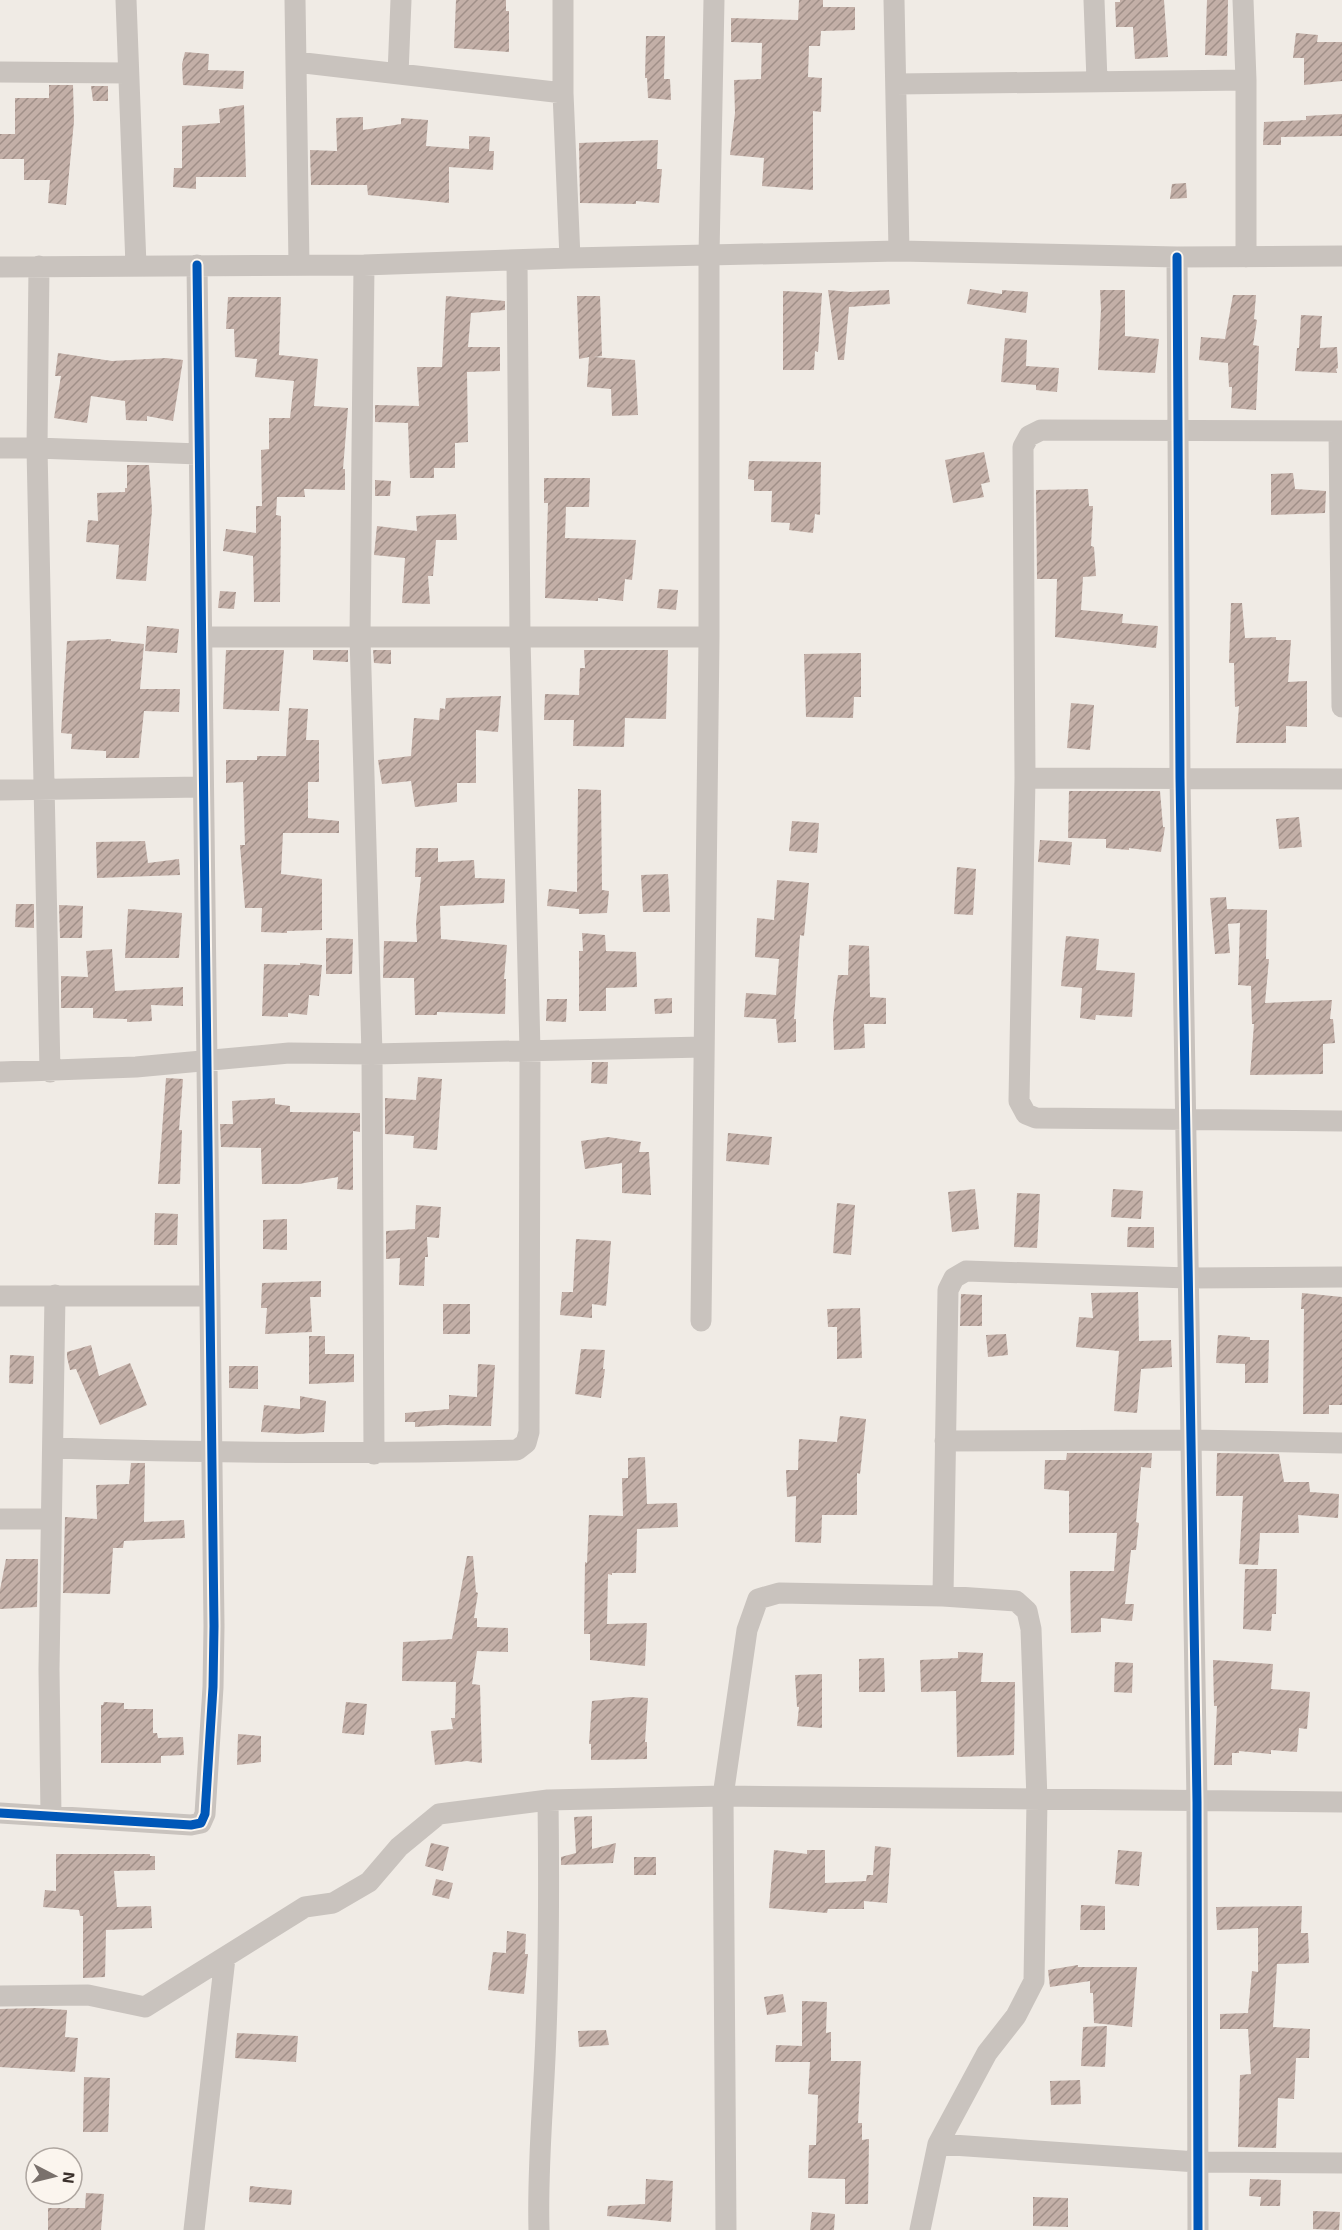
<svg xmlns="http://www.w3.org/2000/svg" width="1342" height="2230" font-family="'Exo 2',sans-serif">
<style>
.building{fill:url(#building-hatch)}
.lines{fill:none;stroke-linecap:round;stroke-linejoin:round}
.minor{stroke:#c9c3be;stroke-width:21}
.cycleway-casing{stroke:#fbf5ee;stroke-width:13}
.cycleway{stroke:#0057b8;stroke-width:9}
</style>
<defs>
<pattern id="building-hatch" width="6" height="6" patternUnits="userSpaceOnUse" patternTransform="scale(1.5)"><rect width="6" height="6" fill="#c3afa7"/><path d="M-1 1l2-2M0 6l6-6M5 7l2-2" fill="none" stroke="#a08f88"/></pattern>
</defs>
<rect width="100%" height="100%" fill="#f0ebe5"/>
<path class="building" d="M456,0H506V11H509V52L454,48Z
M799,0H823V7H855V30L821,31L820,46H809L808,77L822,78L821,112L813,111V190L762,186L764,158L730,155L735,113L734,80L761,79L762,43L731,42V18L798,20Z
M1120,0H1164L1168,57L1135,59L1133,27H1116L1115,2H1120Z
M1207,0H1228L1227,56L1205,55Z
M1296,33L1318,35L1317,42H1342V81L1304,85V58H1293Z
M646,36H665L664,79H670L671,100L648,98L647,78H645Z
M185,52L209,54L208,70L244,71L243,89L183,85L182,64Z
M49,85H73L74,121L66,205L48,203L50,180H24V159H0V134H15V98H49Z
M91,86H108V101H93Z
M244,105L246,177H196V189L173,187L174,168H182V126L220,123L219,109Z
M1342,114V136L1281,137V145H1263L1264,122L1306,120V116Z
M363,117V130L401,124V118L428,120L426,146L469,149V136L490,137L489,151H494L493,170L449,167V203L368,195L367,185H311L310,150L337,151L336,118Z
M658,140L657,169H662L659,203L636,201V204L580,203L579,143Z
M1186,183L1187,198L1170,199L1172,184Z
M970,289L1002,294V290L1028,292L1026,313L967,304Z
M828,290L850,292L889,290L890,304L849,307L844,360H838Z
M1100,290H1125V336L1159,339L1155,373L1098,370L1101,309Z
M783,291L822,293L818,352L815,351L814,370H783Z
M1233,295H1256L1254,319L1257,320L1253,345L1259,346L1256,410L1231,408L1232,387H1229L1228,363L1199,360L1201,337L1225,339Z
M446,296L505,301V310L471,313L468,347H500V371L467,372L468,442L455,443V468H434V478H410L408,423L375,422V405L419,406L417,367H442Z
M577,296H600L602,356L594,357L635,360L638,415L612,416L611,389L587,387L589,357L579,359Z
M228,297H281L279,355L318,359L314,406L348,408L343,469H345V490L304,489L305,497H277L276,515L281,516L280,602H254L253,556L223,551L226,529L256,533V506H262L261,450L269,449V418H290L294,381L255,377L257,359L235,357L234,329H226Z
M1301,315L1322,316L1320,348L1337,347L1338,368L1336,369L1337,373L1295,371L1297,348H1299Z
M1005,338L1027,340L1026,366L1059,368L1057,392L1036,390V385L1001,382Z
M58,353L112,361L166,358L183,360L173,421L147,416V421L126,420L125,401L91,396L87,423L54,418L61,376H55Z
M984,452L990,482L981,484L984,497L953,503L945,460Z
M749,461L821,462L820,515L815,514L813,533L789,530L790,523L771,522L772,491H754V480L748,479Z
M127,465H149L152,510L146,581L116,579L119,545L86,542L88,520L98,521L97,493L125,492V488H127Z
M1293,473L1295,489L1326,491L1325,513L1271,515V474Z
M544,478H590L589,507H566L565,538L636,540L632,580L625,579L623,601L598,598V601L545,598L548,503H544Z
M375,480L391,481L390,496H375Z
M1088,489L1089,506H1093L1091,546L1094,547L1096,576L1083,577L1081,610L1123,614L1122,623L1158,626L1156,648L1055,637L1057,579H1037L1036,490Z
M456,514L457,540H436L433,576H428L430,604L402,603L405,558L374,555L377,526L417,531L416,516Z
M659,589L678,590L676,610L657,608Z
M220,591L236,592L234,609L218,608Z
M1231,603H1242L1245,638L1276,637V640H1291L1288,682L1307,681V727L1286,726V743H1236L1239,706L1235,707L1234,663H1229Z
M147,626L179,629L177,653L145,651Z
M111,639V641L144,644L140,689H180L179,712L144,711L139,758H106V751L71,749L72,734L61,733L67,641Z
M226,650H284L279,711L223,709Z
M313,650H348V662L313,660Z
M373,650H391V664L374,663Z
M584,650H668L666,719L625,718L624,747L573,746L574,720H544L545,694L579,695L580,668H585Z
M861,653V697H854L853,718L806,717L804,654Z
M501,696L498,732L476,730V783H457V802L415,807L411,781L382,784L378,760L411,756L414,718L439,720L440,708L445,709L446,698Z
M1071,703L1094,705L1090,750L1067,748Z
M289,708L308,709L306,740H319V782H308V818L339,821V833H283L281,874L322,879V930L287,931V933L261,932L262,908H245L240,845H245L243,782L226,783V760H257V756H286Z
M578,789L601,790L602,890L609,891L607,913L579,914V909L547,906L549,889L577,892Z
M1069,791H1160L1163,827H1165L1161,852L1129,848V850L1106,848V839L1068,838Z
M1299,817L1302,847L1279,849L1276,819Z
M792,821L819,823L817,853L789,851Z
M1040,840L1072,842L1070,865L1038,862Z
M145,841L148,863L179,859L180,875L97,878L96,842Z
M416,848H438V862L474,860L475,878L505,879L504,903L440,906L441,939L507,945L504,979H506L505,1014L437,1012V1015H415L414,978H383L384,941L417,942L416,923L421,877H415Z
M957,867L976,869L973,915L954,914Z
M668,874L670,912H643L641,875Z
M777,880L809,883L804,936L800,935L794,1019H796V1042L778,1043L776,1019L744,1017L746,993L776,995L779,959L755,957L757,918L774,920Z
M1226,897L1227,909L1267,910L1266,959H1269L1265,1003L1332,1000L1330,1019H1333L1335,1043L1323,1044V1074L1250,1075L1254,1024H1252L1251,986L1238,985L1240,923L1228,924L1230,953L1215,954L1210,898Z
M16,904H34V928L15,927Z
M59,905L83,906L82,938H60Z
M128,909L182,913L179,958H125Z
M582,933L605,935L606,951L636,952L637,987L606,988V1011H579V951H583Z
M1066,936L1099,939L1096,970L1135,973L1132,1017L1096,1015L1095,1020L1080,1018L1082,988L1061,986Z
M326,938L353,939L352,974H326Z
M849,945L869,946L870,997L886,998V1024H864L865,1048L834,1050L833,1019L838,975H848Z
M112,949L115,991L183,987V1006L151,1005L152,1021L127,1022V1019L93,1018V1008H61V976L88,977L86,951Z
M300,963L322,965L319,996L309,995L307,1015L288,1013V1017L262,1016L264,964L300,965Z
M672,998V1013L655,1014L654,999Z
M547,999H567L566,1022L546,1021Z
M592,1062H608L607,1084L591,1083Z
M418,1077L442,1079L437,1150L413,1148L414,1136L385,1134V1098L416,1100Z
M166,1078L183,1079L179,1130H182L180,1184H158Z
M275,1098V1104L290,1106V1112L360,1113V1132L353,1131V1190L337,1189L338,1177L299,1184H262L261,1148L221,1147L220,1124H233L232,1101Z
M728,1133L772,1137L769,1165L726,1161Z
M608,1137L641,1142L639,1152H649L651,1195L622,1193V1163L585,1169L581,1141Z
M975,1189L979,1229L952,1232L948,1192Z
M1113,1189L1143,1191L1141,1219L1111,1217Z
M1017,1193L1040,1194L1037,1248L1014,1247Z
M837,1203L855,1205L851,1255L833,1253Z
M416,1205L441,1207L439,1238L427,1237L428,1257H425L424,1286L399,1285L400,1258L386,1259V1231L415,1229Z
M155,1213L178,1214L177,1245H154Z
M287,1219V1250L263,1249V1220Z
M1128,1227H1154V1248L1127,1247Z
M576,1239L611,1241L606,1306L592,1304V1318L560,1315L562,1292H573Z
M321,1281V1297H310L312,1332L265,1334L267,1308H261L262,1283Z
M1138,1292L1139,1341L1171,1340L1172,1367L1141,1369L1137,1413L1114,1411L1119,1351L1076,1347L1079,1317L1093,1318L1091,1293Z
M1302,1293L1342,1297V1405H1329V1414H1303L1304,1309H1301Z
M961,1294L982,1295V1326H960Z
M443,1304H470V1334H443Z
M860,1308L862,1358L837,1359V1327H828L827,1309Z
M1006,1334L1008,1355L988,1357L986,1335Z
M1218,1335L1250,1337V1340H1269L1268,1383H1245V1364L1216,1363Z
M309,1336H325V1354H354V1382L309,1384Z
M91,1345L99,1376L130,1363L147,1405L100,1425L76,1369L70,1370L67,1357V1352Z
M581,1349L605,1350L603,1369H605L601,1398L575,1394Z
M10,1355L34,1356L33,1384L9,1383Z
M478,1364L495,1365L491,1426L444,1425L415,1427V1422H405V1413L449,1409V1395L477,1397Z
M229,1366H258V1389L229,1388Z
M300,1396L326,1401L324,1432L299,1434L261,1432L264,1405L300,1409Z
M840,1416L866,1419L860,1474L857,1473V1515H822L821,1543L795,1542L796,1496L787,1497L786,1470H798L799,1439L837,1442Z
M1067,1453H1152L1151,1468L1141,1467L1136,1522L1139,1523L1136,1550H1131L1125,1604H1134L1132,1621L1101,1618V1632L1071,1633L1070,1571H1114L1117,1533H1069V1491L1044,1489L1045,1460H1066Z
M1217,1453L1279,1454L1284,1482H1309L1310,1492L1339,1494L1338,1518L1298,1515L1299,1533H1260L1258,1565L1239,1564L1243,1496H1216Z
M645,1457L647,1504L677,1503L678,1527L637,1529L636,1573H612V1575L608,1574L607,1624L647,1623L645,1666L590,1660V1634H584L585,1562L587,1563L589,1515L623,1516L622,1478H628V1458Z
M131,1463H145L144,1522L184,1520L185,1538L124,1541L123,1548H113L110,1594L63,1593L65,1517L97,1519L96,1485L129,1484Z
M467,1556H473L476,1592L478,1593L474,1618H477V1627L508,1628V1652L477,1651L472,1684L480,1685L482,1763L467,1761L435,1765L431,1731L453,1729L451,1718H455L456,1682L402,1681L403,1642L452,1639Z
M6,1559H38L37,1607L0,1609V1590Z
M1245,1569H1277L1276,1614H1272L1271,1631L1243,1629Z
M958,1652L983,1653L981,1682H1015L1014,1755L957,1757L956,1691L921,1692L920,1660L958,1658Z
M884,1658L885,1692H859V1659Z
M1213,1660L1273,1664L1271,1689L1310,1692L1307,1729L1299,1728L1297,1752L1271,1750V1754L1239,1751V1753H1232V1765H1214L1217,1706H1214Z
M1115,1662L1133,1663L1132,1693L1114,1692Z
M822,1674V1728L797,1726L799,1707H797L795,1675Z
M631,1697L648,1698L645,1742H647V1759L591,1760V1744H589L592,1701Z
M104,1702L124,1703V1709H153V1733H157L158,1738L183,1737L184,1755L161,1756V1763H101V1705H103Z
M346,1702L367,1704L364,1735L342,1733Z
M238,1734L261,1736V1762L237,1765Z
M592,1816V1849L616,1843L613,1863L561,1865V1857L576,1853L574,1817Z
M431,1843L449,1847L443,1871L425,1866Z
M875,1846L891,1848L887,1903L864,1901V1909H828L827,1913L769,1908L774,1850L807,1854V1850H825V1883L866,1881L867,1875H873Z
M1118,1850L1142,1852L1139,1886L1115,1884Z
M56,1854H150V1856H155V1870L114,1871L117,1907L151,1906L152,1928L106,1930L105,1977L83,1978V1916H80L79,1910L43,1907L45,1890L56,1891Z
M634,1857H656V1875H634Z
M436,1879L453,1883L449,1899L432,1895Z
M1081,1905L1105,1906V1930H1080Z
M1302,1906L1301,1933H1308L1309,1963L1277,1964L1273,2027L1310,2029L1309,2058H1296L1294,2099L1278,2098L1276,2148L1238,2147L1240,2075L1251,2074L1248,2029H1220V2014L1248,2013L1252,1971L1258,1972V1928L1217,1930L1216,1907Z
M507,1931L526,1934L525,1954H528L524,1994L488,1990L493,1952L506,1953Z
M1078,1965V1967H1137L1132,2027L1094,2023L1093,1993H1090V1981L1050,1987L1048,1970Z
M783,1994L786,2012L767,2015L764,1997Z
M802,2001L827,2002L826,2033L831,2032V2061H861L858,2123H862V2140L869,2139L868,2204H845V2179L808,2178L809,2145H816L818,2095L808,2094L810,2062H775L776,2045L802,2046Z
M36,2008L67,2010L65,2037L78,2038L75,2072L0,2067V2009Z
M1107,2026L1105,2067L1081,2066L1083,2027Z
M606,2030L609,2045L579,2047L578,2031Z
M237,2033L298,2036L296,2062L235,2058Z
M84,2077L110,2078L108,2132H83Z
M1080,2080L1081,2104L1051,2105L1050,2081Z
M646,2179L673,2181L671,2222L607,2216L608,2206L645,2204Z
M1250,2179L1281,2180L1280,2206H1260L1261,2197L1249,2196Z
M250,2186L292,2190L291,2205L249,2202Z
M86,2193L104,2194L101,2230H48V2208H85Z
M1033,2197L1068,2198V2227L1033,2226Z
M1313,2211L1340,2212L1339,2230L1313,2229Z
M812,2212L835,2214L834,2230H810Z"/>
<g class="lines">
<path class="minor" d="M126,0L136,266
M295,0L299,265
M563,0V93L570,258
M894,0L899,251
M1094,0L1097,81
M1243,0L1246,80V257
M296,62L563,93
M0,72L127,73
M398,74L401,0
M896,84L1246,80
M1177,257L1180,778L1197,1802L1198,2230
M364,265L360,637L372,1054L374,1454
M39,266L37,448L50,1072
M0,267L364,265L570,258L899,251L1177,257L1342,256
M1339,431L1342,707
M1342,431L1041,430L1029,436L1023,447L1025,778L1019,1101L1026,1114L1036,1118L1342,1121
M0,448H37L199,454
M202,637H709
M1025,778L1342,779
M0,790L202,787
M0,1072L136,1067L289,1053L372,1054L704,1047
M0,1296H210
M701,1321L709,637V255L714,0
M945,1441L1191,1440L1342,1443
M54,1448C209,1453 362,1454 517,1450L526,1443L529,1432L530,1051L520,637L517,260
M0,1519H51
M943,1596L948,1290L954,1278L966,1271L1189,1278L1342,1277
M0,1813L191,1825L201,1823L205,1814L213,1687L214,1626L197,265
M51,1816L49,1669L55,1295
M0,1996L88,1995L145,2007L305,1907L333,1903L369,1882L399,1847L439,1814L548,1800L723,1796L1342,1802
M938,2144L1197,2162L1342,2163
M194,2230L225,1958
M539,2230C537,2164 544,2099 546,2033C549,1956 549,1878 548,1800
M726,2230L723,1796L747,1630L758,1599L779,1593L943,1596L1016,1601L1027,1611L1031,1629L1037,1800L1034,1981L1016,2016L987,2053L938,2144L920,2230"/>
<defs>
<path id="cycleway" d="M1177,257L1180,778L1197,1802L1198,2230
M0,1813L191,1825L201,1823L205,1814L213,1687L214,1626L197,265"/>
</defs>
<use href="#cycleway" class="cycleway-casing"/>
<use href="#cycleway" class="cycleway"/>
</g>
<g transform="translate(54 2176) rotate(97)"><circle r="28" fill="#fbf5ee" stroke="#aea6a0" stroke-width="1.5"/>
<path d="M0-4.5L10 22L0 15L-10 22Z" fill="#7a716c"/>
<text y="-9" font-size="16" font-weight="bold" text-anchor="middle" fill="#3b302b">N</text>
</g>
</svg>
